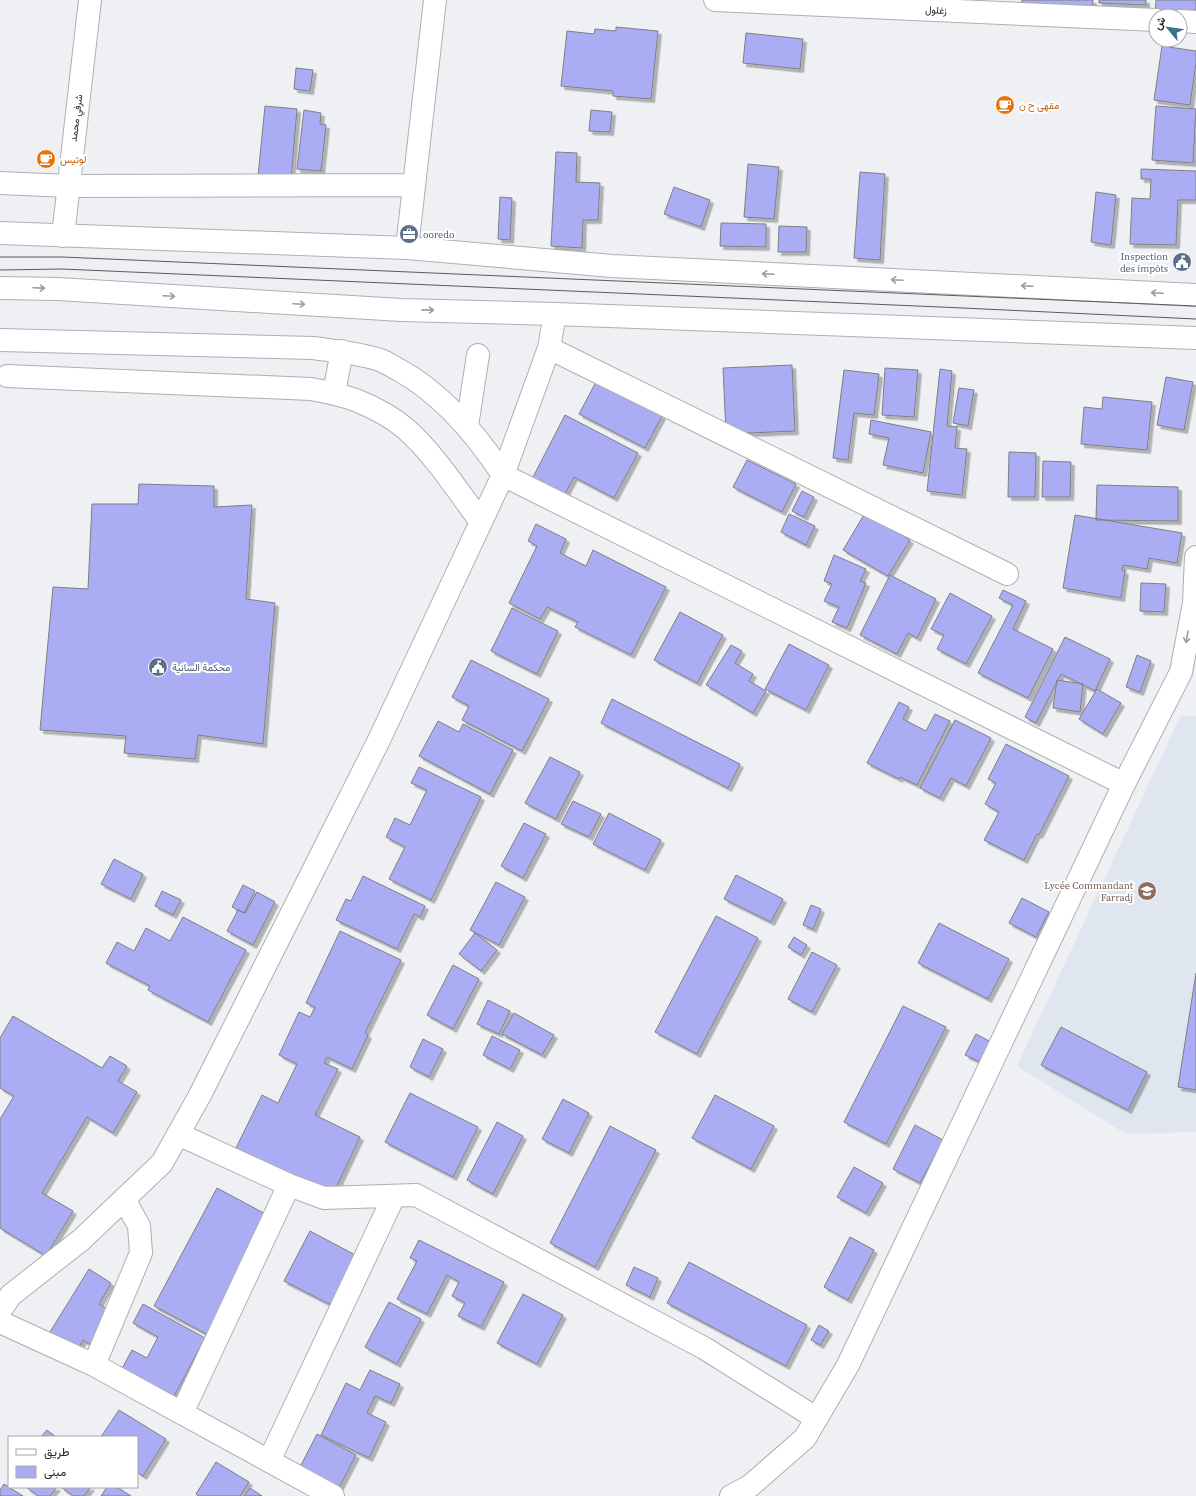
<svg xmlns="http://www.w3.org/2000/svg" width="1196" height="1496" font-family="'Source Serif 4',Vazirmatn,serif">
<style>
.built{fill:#dfe6f0}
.building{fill:#abadf4;stroke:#7e7e82;filter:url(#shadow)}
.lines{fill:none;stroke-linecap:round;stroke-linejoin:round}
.minor-casing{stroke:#adafb2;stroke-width:24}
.major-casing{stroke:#adafb2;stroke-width:24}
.minor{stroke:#fff;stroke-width:22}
.major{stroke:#fff;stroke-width:22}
.tram{stroke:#5a5b5d;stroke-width:1}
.oneway{stroke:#9c9c9d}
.labels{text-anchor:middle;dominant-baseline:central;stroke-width:4;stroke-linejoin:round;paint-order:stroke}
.street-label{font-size:10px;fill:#232425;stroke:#fff}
.food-label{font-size:10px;fill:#c56008;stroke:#fff;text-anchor:start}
.service-label{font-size:10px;fill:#4e5e75;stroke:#fff;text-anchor:start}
.education-label{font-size:10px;fill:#785e54;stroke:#fff;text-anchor:end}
</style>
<defs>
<filter id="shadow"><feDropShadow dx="3.5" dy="3.5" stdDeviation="0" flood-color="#0004"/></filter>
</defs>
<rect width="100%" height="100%" fill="#eef0f4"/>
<path class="built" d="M1181,715L1196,716V1132L1126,1134L1017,1066Z"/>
<path class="building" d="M1022,0H1093L1092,13L1021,10Z
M1099,0H1146V5L1099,3Z
M1156,0H1196V21L1180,16H1156L1155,19Z
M616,27L658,31L651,99L613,96V91L561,86L567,31L594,34L595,29L616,31Z
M746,33L803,39L800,69L743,63Z
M1162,46L1196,51V63L1190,105L1154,100Z
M296,68L313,70L310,91L294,89Z
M265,106L297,109L291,179L258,176Z
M1156,106L1196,109L1193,163L1152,160Z
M304,110L321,113L320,124L326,125L321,171L297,169Z
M591,110L612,112L610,132L589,131Z
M556,152L577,153L576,182L600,183L598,220H583L582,248L551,246Z
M748,164L779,167L774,219L744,217Z
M1141,169L1196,171V200H1178L1176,245L1130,244L1132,198L1150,199L1151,179H1141Z
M860,172L885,174L880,260L854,258Z
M674,187L710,200L701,227L664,214Z
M1096,192L1116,195L1111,245L1091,242Z
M500,197L512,198L510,240L498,239Z
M721,223L766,224V247L720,246Z
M779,226L807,227L806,252H778Z
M792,365L795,431L726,434L723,368Z
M885,368L918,370L914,417L882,415Z
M940,369L952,371L947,426L957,427L955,448L967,449L962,495L927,491Z
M844,370L879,374L874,415L854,413L848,460L833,458Z
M1166,377L1193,382L1184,430L1157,425Z
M596,382L662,416L645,448L579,414Z
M959,388L974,390L968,426L953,423Z
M1103,397L1152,402L1147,450L1081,444L1084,407L1102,409Z
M565,415L638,453L614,498L574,477L564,496L532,479Z
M871,420L931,432L923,473L883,465L889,438L869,434Z
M1009,452L1036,453L1035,497H1008Z
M747,460L796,484L782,512L733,487Z
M1043,461L1071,462L1070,497H1042Z
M139,484L214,486V507L252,505L246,599L275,603L263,744L198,735L195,759L124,753L126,736L40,730L53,587L88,589L92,504H138Z
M1097,485L1178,487V521L1096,520Z
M802,491L814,497L804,517L792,511Z
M865,513L910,540L888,576L843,550Z
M789,514L815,526L806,545L781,532Z
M1075,515L1182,533L1177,563L1149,558L1147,569L1123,565L1122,570L1125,571L1121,598L1063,588Z
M536,524L566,539L560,553L586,566L593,550L666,587L631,655L575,627L578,622L547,607L540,619L509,603L537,546L528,541Z
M834,555L866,569L860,581L866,583L847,628L832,622L839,607L824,601L832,584L824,581Z
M890,575L936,599L917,638L908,633L897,654L860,635Z
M1141,583L1166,584L1164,612L1140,611Z
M1003,590L1026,601L1013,629L1053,649L1028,698L978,673L1013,605L999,598Z
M950,593L992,616L966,664L937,649L944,635L931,629Z
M512,608L558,631L537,674L491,651Z
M680,612L723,635L697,683L654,660Z
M1065,637L1110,659L1095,691L1061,674L1036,723L1025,717Z
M789,644L829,665L806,710L765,689Z
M731,645L742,651L735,663L753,674L749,681L766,691L753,713L706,685Z
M1137,655L1151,661L1140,692L1126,687Z
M471,660L549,699L522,751L462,720L469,706L452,697Z
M1057,680L1083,684L1080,712L1053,708Z
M1097,689L1121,703L1103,734L1079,719Z
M612,699L740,764L728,788L601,723Z
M899,702L909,707L903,719L926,731L935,714L950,721L917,785L900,777L899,779L867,763Z
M955,720L991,738L966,786L951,778L940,798L920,788Z
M438,721L459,732L463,724L513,750L490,794L419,756Z
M1006,744L1069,776L1039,835L1037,834L1024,860L984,840L999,812L985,804L996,783L988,779Z
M550,757L580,772L556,819L525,803Z
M419,767L481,797L431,900L389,879L405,847L386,837L395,818L410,825L427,790L411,783Z
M573,801L601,814L589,837L561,824Z
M609,813L661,840L645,870L593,844Z
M524,823L546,834L523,878L501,866Z
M114,859L143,874L131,899L101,884Z
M736,875L783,899L771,922L724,899Z
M363,876L425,906L420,917L414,914L397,949L336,920L346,899L351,901Z
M496,882L525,897L499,945L470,930Z
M243,885L255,891L244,913L232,907Z
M162,891L181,900L173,915L155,906Z
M257,892L275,902L253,945L227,931L238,910L245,913Z
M1022,898L1049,912L1036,937L1009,923Z
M811,905L821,909L813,929L803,925Z
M716,916L758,938L697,1054L655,1032Z
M183,917L246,950L208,1022L148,990L150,986L106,963L117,942L134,951L146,928L170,941Z
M939,923L1009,959L988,999L918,963Z
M340,931L401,960L365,1033L368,1035L352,1069L327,1057L324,1063L338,1069L315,1115L360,1137L334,1192L234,1152L262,1095L278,1103L297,1064L279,1055L299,1012L310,1017L315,1007L306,1003Z
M475,933L497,950L481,971L459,954Z
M794,937L807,945L801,955L788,947Z
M812,952L837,965L812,1012L788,999Z
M453,965L479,979L453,1029L427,1015Z
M1196,973V1090L1178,1087Z
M488,1000L510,1011L499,1034L477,1024Z
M903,1006L946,1027L886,1144L844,1122Z
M514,1013L554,1035L542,1055L502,1034Z
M13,1016L102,1068L110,1056L127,1066L118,1081L137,1092L113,1133L87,1117L42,1193L73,1211L46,1256L0,1228V1119L14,1096L0,1088V1038Z
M1061,1027L1147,1072L1128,1110L1041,1065Z
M976,1034L991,1042L980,1062L965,1055Z
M492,1036L520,1050L510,1069L483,1055Z
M423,1039L443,1049L429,1077L410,1067Z
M410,1093L478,1127L453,1177L385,1142Z
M715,1095L774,1126L751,1169L692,1138Z
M563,1099L589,1113L569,1153L542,1139Z
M497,1122L523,1136L493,1194L467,1180Z
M915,1125L943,1140L920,1183L893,1169Z
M610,1126L656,1150L595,1267L550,1243Z
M854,1167L883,1183L866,1213L837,1197Z
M217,1188L273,1218L212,1337L154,1306Z
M310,1231L363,1259L337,1308L284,1281Z
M850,1237L874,1250L848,1300L824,1287Z
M419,1240L504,1282L481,1327L458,1316L465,1303L452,1296L459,1282L447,1275L427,1314L397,1299L417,1261L410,1258Z
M689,1262L807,1325L786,1366L667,1303Z
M634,1267L658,1278L650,1297L626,1285Z
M89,1269L111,1283L99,1304L116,1315L95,1348L83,1340L73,1358L45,1340Z
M523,1294L563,1315L537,1364L497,1343Z
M389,1302L421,1319L397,1364L365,1347Z
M143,1304L205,1338L171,1402L119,1374L132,1350L147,1358L158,1337L133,1323Z
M819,1325L829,1331L820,1345L811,1340Z
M370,1370L400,1384L391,1403L375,1396L367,1413L386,1422L369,1458L321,1435L346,1383L360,1390Z
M119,1410L166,1439L143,1476L137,1472V1437H101Z
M47,1430L56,1437H41Z
M317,1434L356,1455L339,1488L300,1467Z
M216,1462L249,1482L240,1496H198L196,1494Z
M4,1484L23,1496H0V1490Z
M26,1487H57L50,1496H38Z
M61,1487H91L84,1496H73Z
M107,1487H117L131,1496H101Z
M250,1488L262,1496H244Z"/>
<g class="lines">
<defs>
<path id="minor" d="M715,0L1156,20
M1180,21L1196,22
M0,183L69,186L414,185
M63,236L90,0
M407,248L435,0
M0,340L313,348C335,351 359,353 380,360C386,362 393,367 399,370C443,394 476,434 503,475L1124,784
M549,348L1007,574
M7,376L311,389C327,392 343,395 358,401C375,408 392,417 406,429C435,455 457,490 481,522
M334,393L342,351
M467,426L478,355
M178,1134L289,1185L324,1198L416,1195L704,1348L816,1418
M0,1311L11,1295L81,1240L162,1163L200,1095L379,740L503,475L549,348L555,314
M0,1322L94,1365L333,1496
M94,1365L141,1253L139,1226L124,1199
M182,1413L289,1185
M269,1461L394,1196"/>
<path id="major" d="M0,233L407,248L612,266L1196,295
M0,288L58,289L401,310L555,314L1196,338
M731,1496L750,1486L805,1438L848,1365L1124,784L1181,672L1194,603L1196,557"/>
</defs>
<use href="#minor" class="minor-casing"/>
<use href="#major" class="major-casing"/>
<use href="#minor" class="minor"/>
<use href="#major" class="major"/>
<path class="tram" d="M0,257H62L1196,306
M0,270L62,269L963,308L1196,319"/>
</g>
<defs><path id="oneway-shaft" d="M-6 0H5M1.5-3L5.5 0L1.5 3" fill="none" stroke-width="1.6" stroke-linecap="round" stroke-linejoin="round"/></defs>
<g class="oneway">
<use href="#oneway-shaft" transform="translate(768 274) rotate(-177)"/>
<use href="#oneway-shaft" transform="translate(897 280) rotate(-177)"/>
<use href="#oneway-shaft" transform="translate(1027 286) rotate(-177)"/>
<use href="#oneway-shaft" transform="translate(39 288) rotate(2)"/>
<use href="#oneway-shaft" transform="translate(1157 293) rotate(-177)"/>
<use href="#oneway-shaft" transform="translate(169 296) rotate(3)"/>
<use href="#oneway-shaft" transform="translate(299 304) rotate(3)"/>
<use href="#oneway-shaft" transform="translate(428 310) rotate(1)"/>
<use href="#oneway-shaft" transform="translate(1187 637) rotate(100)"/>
</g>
<defs>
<symbol id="cafe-disc" viewBox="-11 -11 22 22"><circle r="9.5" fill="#e8710a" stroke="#fff"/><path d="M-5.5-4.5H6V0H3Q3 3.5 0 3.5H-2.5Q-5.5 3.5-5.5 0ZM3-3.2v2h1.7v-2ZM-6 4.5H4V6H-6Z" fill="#fff"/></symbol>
<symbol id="office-disc" viewBox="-11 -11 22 22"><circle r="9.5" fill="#5c6f8a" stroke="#fff"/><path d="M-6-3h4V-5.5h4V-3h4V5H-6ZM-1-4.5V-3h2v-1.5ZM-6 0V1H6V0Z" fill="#fff"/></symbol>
<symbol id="civic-disc" viewBox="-11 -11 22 22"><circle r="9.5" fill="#5c6f8a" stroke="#fff"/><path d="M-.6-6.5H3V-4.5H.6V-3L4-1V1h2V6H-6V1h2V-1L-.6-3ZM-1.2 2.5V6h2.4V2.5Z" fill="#fff"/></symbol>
<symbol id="school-disc" viewBox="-11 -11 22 22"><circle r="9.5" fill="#8d6e63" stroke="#fff"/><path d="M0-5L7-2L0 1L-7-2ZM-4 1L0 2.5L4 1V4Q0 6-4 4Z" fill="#fff"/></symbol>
</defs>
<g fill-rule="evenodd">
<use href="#cafe-disc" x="994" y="94" width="22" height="22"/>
<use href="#cafe-disc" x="35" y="148" width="22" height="22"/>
<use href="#office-disc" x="398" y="223" width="22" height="22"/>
<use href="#civic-disc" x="1171" y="251" width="22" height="22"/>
<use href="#civic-disc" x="147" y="656" width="22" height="22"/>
<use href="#school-disc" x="1136" y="880" width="22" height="22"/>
</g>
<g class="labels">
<g class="street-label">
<text transform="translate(936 10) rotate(3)">زغلول</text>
<text transform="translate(76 118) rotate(-83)">شرفي محمد</text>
</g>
<g class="food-label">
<text x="1019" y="105">مقهى ح ن</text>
<text x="60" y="159">لوتيس</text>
</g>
<g class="service-label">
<text x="423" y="234">ooredo</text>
<text x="1168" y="256" text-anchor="end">Inspection<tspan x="1168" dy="12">des impôts</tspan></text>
<text x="172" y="667">محكمة السانية</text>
</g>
<g class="education-label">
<text x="1133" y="885">Lycée Commandant<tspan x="1133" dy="12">Farradj</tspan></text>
</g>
</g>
<rect x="8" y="1436" width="130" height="52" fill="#ffffff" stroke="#a7a7a8"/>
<rect x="16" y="1449" width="20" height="6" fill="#ffffff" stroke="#a7a7a8"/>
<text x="44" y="1456" font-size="12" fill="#232425">طريق</text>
<rect x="16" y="1466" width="20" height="12" fill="#abadf4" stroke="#a7a7a8"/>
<text x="44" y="1476" font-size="12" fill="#232425">مبنى</text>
<g transform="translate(1168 28) rotate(299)"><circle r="19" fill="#ffffff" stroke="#a7a7a8"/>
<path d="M0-3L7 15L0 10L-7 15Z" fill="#3a718c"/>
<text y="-6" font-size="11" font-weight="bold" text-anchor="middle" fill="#232425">ش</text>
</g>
</svg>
